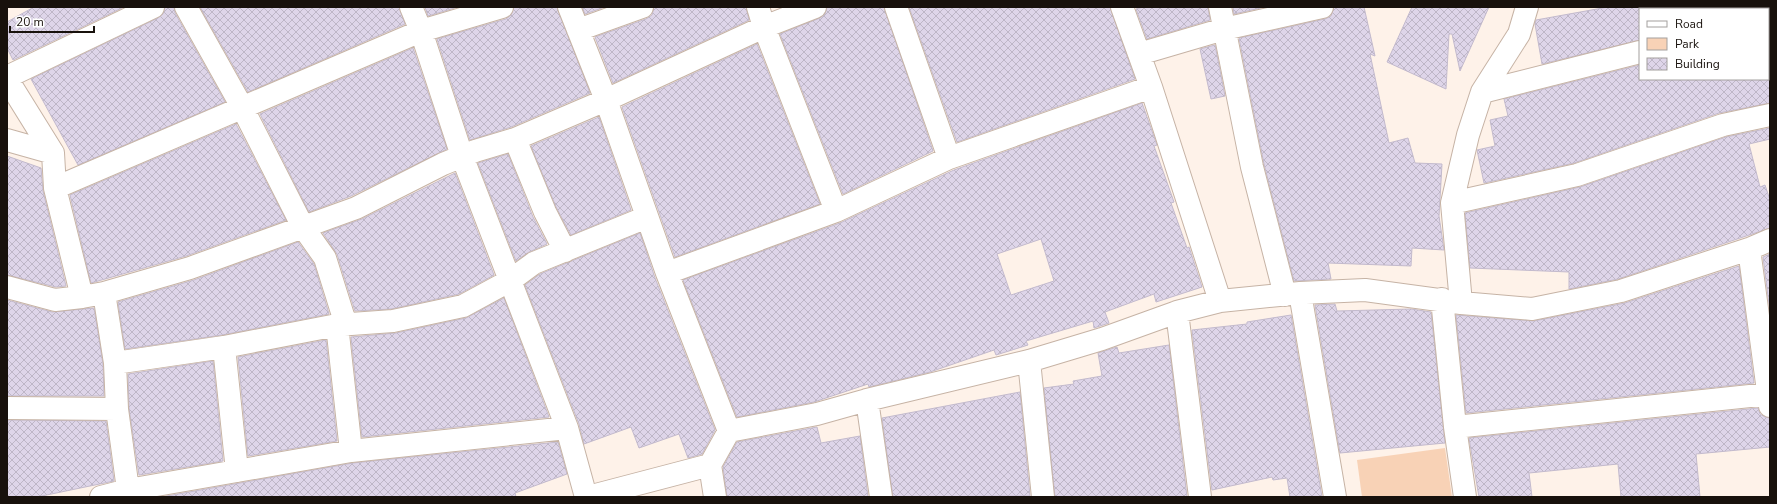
<svg xmlns="http://www.w3.org/2000/svg" width="1777" height="504" font-family="'Nunito Sans',sans-serif">
<style>
.green{fill:#f8d2b6}
.building{fill:url(#building-cross-hatch);stroke:#c3bacd;fill-rule:evenodd}
.lines{fill:none;stroke-linecap:round;stroke-linejoin:round}
.street-casing{stroke:#c6b3a5;stroke-width:24}
.street{stroke:#fff;stroke-width:22}
</style>
<defs>
<pattern id="building-cross-hatch" width="8" height="8" patternUnits="userSpaceOnUse"><rect width="8" height="8" fill="#ded5e9"/><path d="M0 0l8 8M0 8l8-8" fill="none" stroke="#beb6c7"/></pattern>
</defs>
<rect width="100%" height="100%" fill="#fef2e9"/>
<path class="green" d="M1445,448L1452,497H1362L1357,460Z"/>
<path class="building" d="M34,7H124L13,60L7,48V22Z
M165,7H174L175,13L225,102L78,165L31,79L158,18L163,14Z
M200,7H399L405,24L248,92Z
M425,7H458L428,16Z
M514,7H557L590,93L511,127L470,140L437,39L506,19L511,15Z
M582,7H605L585,14Z
M654,7H746L749,20L613,83L595,37L646,19L652,15Z
M827,7H884L933,151L843,194L780,34L820,18L825,14Z
M909,7H1110L1135,79L957,142Z
M1143,7H1208L1210,20L1147,39L1136,9Z
M1233,7H1265L1234,14Z
M1334,7H1364L1375,56L1370,54L1389,143L1408,138L1415,163L1442,164L1439,216L1444,250L1412,248L1411,266L1328,263L1331,279L1294,281L1264,164L1239,38L1325,19L1331,16Z
M1412,7H1489L1460,71L1452,34H1449L1446,89L1387,62Z
M1608,7H1640V40L1542,64L1535,24L1536,20Z
M757,44L820,204L675,257L622,107Z
M1215,45L1225,96L1211,99L1200,49Z
M413,48L447,149L351,196L309,212L260,114Z
M1640,65V79H1770V103L1719,113L1574,163L1484,183L1477,150L1495,146L1490,120L1508,116L1504,99Z
M1142,103L1157,145L1154,146L1174,202L1171,203L1187,248L1189,247L1202,287L1156,302L1154,294L1105,312L1109,323L1094,328L1093,321L1026,341L1028,345L996,355L994,350L930,372L869,387L868,384L814,402L737,417L683,280L840,223L954,170ZM1041,239L1054,281L1011,295L997,254Z
M599,117L631,210L571,235L556,207L531,146Z
M236,124L286,220L186,256L91,283L70,195Z
M1770,128V139L1749,144L1760,187L1765,185L1770,200V228L1618,279L1569,289V272L1470,268L1465,213L1580,187L1726,137Z
M508,154L533,217L547,244L529,252L516,261L478,163Z
M7,156L41,168L43,191L66,286L56,287L7,275Z
M455,173L494,275L459,294L391,309L355,311L337,254L323,233L362,219Z
M640,233L655,278L715,430L702,454L688,458L679,434L639,448L631,427L584,444L579,424L525,285L540,274Z
M298,242L314,264L329,314L222,335L125,349L118,302L194,280Z
M1770,254V312L1763,257Z
M1739,266L1754,383L1466,413L1456,315L1534,321L1625,303Z
M504,298L549,417L362,437L351,337L396,333L466,318Z
M7,300L52,312L94,308L103,364L104,396H7Z
M1335,304L1337,311L1411,309L1431,312L1445,443L1340,453L1315,305Z
M1291,315L1322,497H1290L1287,478L1273,480L1272,477L1212,490L1192,330L1247,324V322Z
M326,340L337,441L248,456L238,357Z
M1169,345L1187,497H1055L1044,388L1074,384L1073,381L1102,376L1098,353L1117,347L1119,353Z
M213,361L223,461L139,475L129,408L128,374Z
M1020,392L1030,496L893,497L882,418Z
M1758,408L1760,414L1765,417L1770,418V447L1696,454L1700,497H1621L1618,464L1529,473L1532,497H1479L1469,438Z
M7,420L106,421L114,481L37,497H7Z
M817,427L821,443L860,436L868,497H727L723,467L737,442Z
M558,442L567,474L515,493L516,497H161L353,463Z"/>
<g class="lines">
<defs>
<path id="street" d="M186,7L242,107L303,227L325,258L346,325
M411,7L421,31L462,156L567,428L586,497
M569,7L606,100L667,273L729,431
M758,7L764,27L836,211
M896,7L949,158
M1122,7L1151,87L1220,301
M1220,7L1252,167L1285,295
M1768,25H1770
M578,30L642,7
M1139,54L1224,29L1322,7
M7,77L153,7
M7,79L53,153
M1482,92L1640,52
M515,139L545,212L565,251
M7,140L53,153L55,188L421,31L502,7
M55,188L82,297
M1452,203L1577,175L1723,125L1770,115
M1749,249L1770,406
M667,273L836,211L949,158L1151,87
M7,287L55,300L82,297L104,293L190,268L356,208L443,164L475,151L515,139L606,100L764,27L815,7
M104,293L115,363
M1300,293L1335,497
M1442,299L1455,427L1465,497
M1461,303L1452,203L1468,135L1482,92L1519,34L1527,7
M1177,312L1200,497
M337,325L351,451
M224,347L237,471
M1029,361L1043,497
M867,400L881,497
M7,408L117,409
M1455,427L1769,394
M710,465L715,497
M101,497L128,490L351,451L567,428
M129,497L117,409L115,363L224,347L337,325L393,321L463,306L511,280L534,263L647,217
M588,497L710,465L729,431L817,414L867,400L1029,361L1102,339L1177,312L1220,301L1300,293L1365,290L1461,303L1532,309L1621,291L1749,249L1770,240"/>
</defs>
<use href="#street" class="street-casing"/>
<use href="#street" class="street"/>
</g>
<rect width="1777" height="504" fill="none" stroke="#18110c" stroke-width="16"/>
<rect x="1639" y="8" width="130" height="72" fill="#ffffff" stroke="#a3a09e"/>
<rect x="1647" y="21" width="20" height="6" fill="#ffffff" stroke="#a3a09e"/>
<text x="1675" y="28" font-size="12" fill="#18110c">Road</text>
<rect x="1647" y="38" width="20" height="12" fill="#f8d2b6" stroke="#a3a09e"/>
<text x="1675" y="48" font-size="12" fill="#18110c">Park</text>
<rect x="1647" y="58" width="20" height="12" fill="url(#building-cross-hatch)" stroke="#a3a09e"/>
<text x="1675" y="68" font-size="12" fill="#18110c">Building</text>
<path d="M10 26v6h84v-6" fill="none" stroke="#18110c" stroke-width="2"/>
<text x="16" y="26" font-size="12" fill="#18110c" stroke="#ffffff" stroke-width="3" paint-order="stroke">20 m</text>
</svg>
